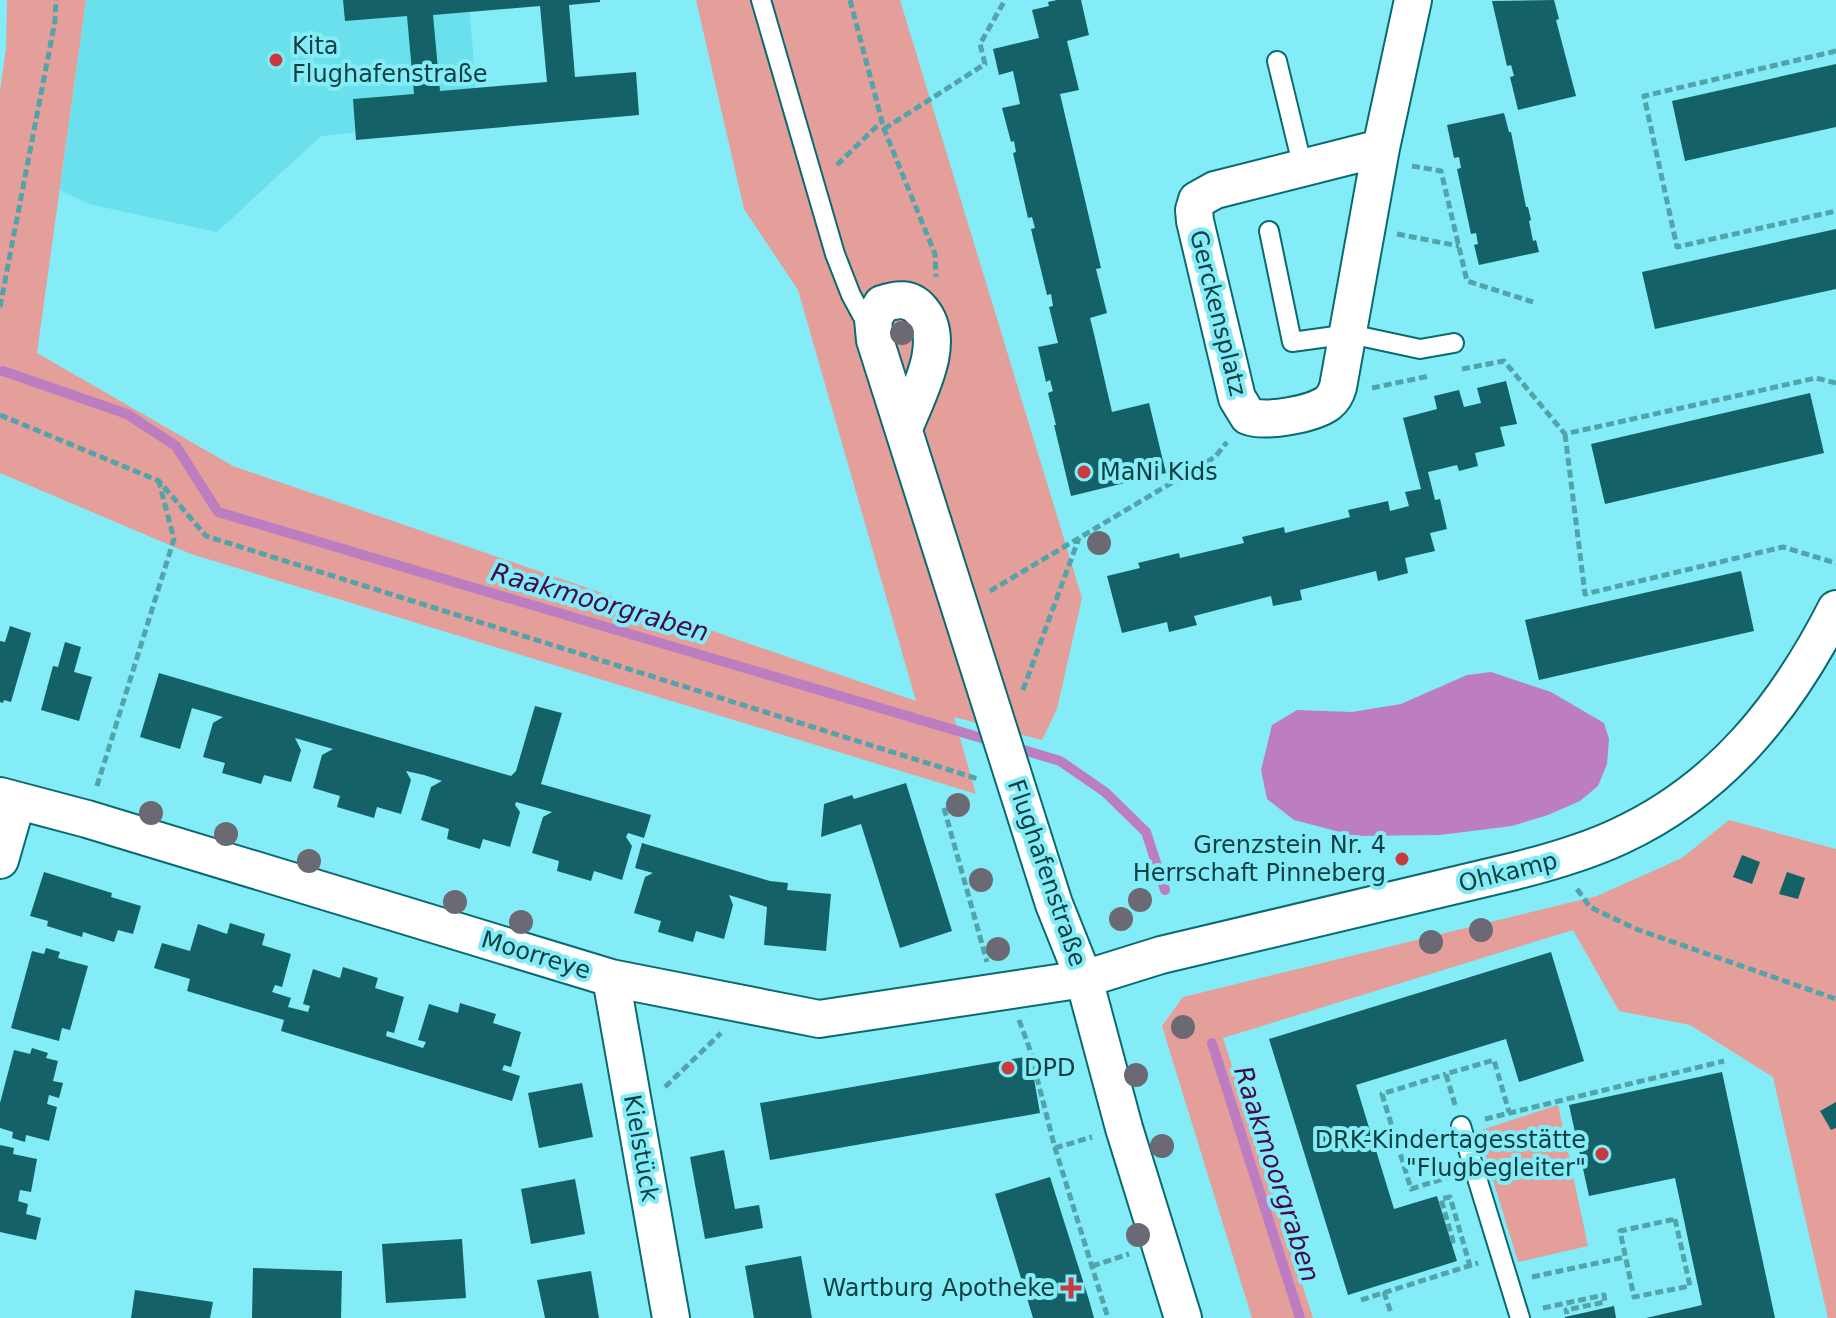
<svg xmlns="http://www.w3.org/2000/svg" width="1836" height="1318" font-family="'DejaVu Sans',sans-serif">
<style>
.built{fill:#69e0ec}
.green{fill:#e49f9a}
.water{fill:#bc7ec1}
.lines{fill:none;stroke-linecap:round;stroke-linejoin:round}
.stream{stroke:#bc7ec1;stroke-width:10}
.building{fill:#146168;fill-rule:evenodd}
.lane-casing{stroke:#0b6971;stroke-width:22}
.street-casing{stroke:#0b6971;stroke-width:40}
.path{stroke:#52a3aa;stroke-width:5;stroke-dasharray:8 4;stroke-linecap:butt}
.lane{stroke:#fff;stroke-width:18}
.street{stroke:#fff;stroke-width:36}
.tree{fill:#6b6a74}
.poi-dot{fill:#c9393d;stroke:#83ecf6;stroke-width:3}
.labels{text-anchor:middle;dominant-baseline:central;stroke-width:8;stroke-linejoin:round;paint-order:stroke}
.poi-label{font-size:24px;fill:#0f3e42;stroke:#83ecf6;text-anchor:start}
.street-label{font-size:24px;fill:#0f3e42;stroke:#83ecf6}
.water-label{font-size:26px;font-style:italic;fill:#450b4b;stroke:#83ecf6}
</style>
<rect width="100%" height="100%" fill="#83ecf6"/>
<path class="built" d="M86,0H469L478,120L321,136L217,232L89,204L60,190Z"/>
<path class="green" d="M7,0H86L37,353L233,466L916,701L798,290L744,209L696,0H900L1082,598L1057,709L1042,740L954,717L976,794L191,554L0,473V91L6,48Z
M1729,820L1836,849V1318H1828L1773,1077L1690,1025L1619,1011L1573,930L1223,1038L1313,1318H1252L1162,1026L1183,997L1597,896L1682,858Z
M1558,1105L1588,1246L1518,1262L1478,1131Z"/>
<path class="water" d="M1491,672L1551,692L1604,723L1609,739L1607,764L1598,786L1580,801L1548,815L1512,826L1440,835L1355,836L1294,820L1267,799L1261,770L1272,725L1297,710L1352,712L1401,704L1467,675Z"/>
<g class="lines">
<path class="stream" d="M3,371L127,414L176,446L218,512L995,742
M1014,747L1060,761L1105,792L1146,832L1165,890
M1212,1043L1300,1318"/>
</g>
<path class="building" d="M343,0H600V2L569,5L575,77L636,72L639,115L356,140L353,99L414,94L407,16L345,21ZM540,6L547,82L440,91L433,15Z
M1057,0H1081L1089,35L1067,41L1079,90L1060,94L1101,268L1096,269L1107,313L1090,318L1094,334L1112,412L1149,403L1166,473L1071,496L1054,425H1056L1048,393L1053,391L1050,380L1046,382L1038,347L1058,343L1049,307L1053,306L1051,294L1047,295L1031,229L1035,228L1032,217L1028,218L1013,153L1016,152L1014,141L1011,142L1002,108L1020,104L1013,71L999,75L993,49L1039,38L1032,10L1049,6L1048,2Z
M1554,0L1559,19L1556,20L1576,96L1518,110L1510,77L1514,76L1511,65L1507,66L1492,1Z
M1836,64V127L1685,161L1672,101Z
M1504,113L1509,132H1511L1526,207H1528L1531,220L1529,221L1533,241L1536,240L1539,252L1479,265L1474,245L1478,244L1476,233L1471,234L1457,169L1461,168L1459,157L1454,158L1447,125Z
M1836,229V289L1655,329L1642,272Z
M1506,381L1517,424L1500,427L1505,446L1475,453L1478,466L1459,471L1457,465L1428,472L1435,500L1440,499L1447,529L1430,533L1435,551L1405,558L1408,573L1378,581L1376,571L1300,590L1302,600L1273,606L1271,596L1194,616L1197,625L1169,632L1167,622L1122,633L1107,576L1140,568L1138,563L1179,553L1180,558L1244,543L1242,537L1284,527L1285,533L1350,517L1348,510L1388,501L1390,511L1409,506L1405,492L1421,489L1403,418L1437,409L1434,396L1459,390L1464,407L1481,403L1477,388Z
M1810,393L1824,453L1605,504L1591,444Z
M1741,571L1754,631L1539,680L1525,620Z
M10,626L31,633L11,702L4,700L3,703L0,702V641L5,642Z
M65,642L81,647L74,672L92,677L79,721L41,710L53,666L58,667Z
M159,673L511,776L516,771L535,706L562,713L541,784L651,815L644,838L628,833L626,837L632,846L622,880L594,871L591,881L557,871L559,861L532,853L543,817L552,812L516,802L515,805L520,812L510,847L483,839L480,849L447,839L449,829L421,820L431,787L442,781L424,775L406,771L411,780L401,814L377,807L374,818L337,807L340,796L313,788L322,755L333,749L295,738L301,750L291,782L264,775L261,784L222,773L225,763L203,757L213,723L223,717L192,708L180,749L140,737Z
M906,783L952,931L900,948L861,824L821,837L824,804L852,795L854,799Z
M642,843L770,881L788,883L787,890L831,894L826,951L764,945L767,907L729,895L733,905L724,939L696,931L693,942L658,932L661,921L634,913L645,877L653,873L635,868Z
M1742,855L1760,862L1752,884L1733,877Z
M44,872L112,893L111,897L141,906L133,934L118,930L114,942L83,932L82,937L47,926L48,921L30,916Z
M1787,872L1805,878L1798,899L1779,894Z
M230,923L265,934L262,945L291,954L282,987L275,985L272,992L291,998L288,1007L308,1012L310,1006L303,1004L313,969L340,978L343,967L378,978L375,988L404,997L394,1033L387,1031L386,1036L423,1048L426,1042L418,1040L429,1004L458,1013L460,1003L496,1014L493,1023L521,1032L511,1067L504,1065L502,1070L520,1076L512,1101L281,1031L284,1020L187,991L190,979L154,968L162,943L190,951L198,924L227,934Z
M46,948L60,952L58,958L88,966L70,1030L62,1028L59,1041L11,1028L32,951L44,954Z
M1551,952L1584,1061L1519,1082L1506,1039L1356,1085L1394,1209L1437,1196L1457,1261L1348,1295L1269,1039Z
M32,1048L48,1053L46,1058L58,1061L53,1081L63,1083L59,1098L49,1095L47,1104L57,1107L49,1141L26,1135L25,1142L12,1138L13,1132L0,1128V1103L14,1050L30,1054Z
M1030,1056L1040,1113L770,1160L760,1103Z
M1722,1072L1775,1318H1646L1702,1305L1675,1178L1589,1196L1569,1105Z
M582,1083L593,1137L539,1148L528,1093Z
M1836,1102V1128L1831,1130L1820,1111Z
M0,1145L14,1148L13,1154L37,1159L31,1192L20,1190L18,1201L28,1204L26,1214L41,1218L36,1240L0,1232Z
M724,1150L735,1209L759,1205L763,1228L705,1239L690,1157Z
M1050,1177L1089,1300L1094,1318H1033L1014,1255L995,1194Z
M575,1179L585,1234L531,1244L521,1189Z
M462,1239L466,1298L386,1303L382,1244Z
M801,1256L812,1318H754L745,1266Z
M253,1268L342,1271L341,1318H252Z
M591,1271L599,1318H545L537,1280Z
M135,1290L213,1302L210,1318H131Z
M1614,1306L1616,1318H1565V1317Z"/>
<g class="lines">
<defs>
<path id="lane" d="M761,0L835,254L851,295L870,330
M1277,61L1303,168
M1269,231L1292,342L1350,334L1420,349L1454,343
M1461,1126L1520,1318"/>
<path id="street" d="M1381,148L1215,190L1197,200L1194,210L1195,221L1237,398L1248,416C1265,423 1313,414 1328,403C1333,399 1336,394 1338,387L1381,148L1413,0
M904,429C916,396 949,342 921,310C910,297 897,299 882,304L873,319L875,340L1054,904L1084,979L1124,1128L1183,1318
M0,796L87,819L611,978L819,1019L1084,979L1161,955L1515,871C1551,862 1586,852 1620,836C1721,789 1786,707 1836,609
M0,860L17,801
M611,978L671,1318"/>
</defs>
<use href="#lane" class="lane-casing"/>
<use href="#street" class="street-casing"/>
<path class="path" d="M850,0L884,129L935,254L936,277
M1836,51L1644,96L1677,247L1836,211
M884,129L985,64L980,44L1005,0
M837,165L882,121
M1412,166L1441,171L1467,281L1533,302
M1397,234L1459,246
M0,307L55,21L56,0
M1462,369L1504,361L1565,434L1816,378L1836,383
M1372,388L1429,376
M0,415L159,481L206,536L978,779
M1565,434L1585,594L1783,547L1836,563
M990,591L1215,457L1227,442
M1023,690L1079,538
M97,786L174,539L159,482
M944,808L987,962
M1577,889L1590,907L1636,929L1836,999
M1019,1020L1029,1047L1055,1148L1108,1318
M665,1087L721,1033
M1455,1105L1446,1074L1494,1060L1509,1112
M1485,1119L1724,1061
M1436,1132L1397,1143L1382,1094L1446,1074
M1397,1143L1411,1189L1452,1176
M1055,1148L1092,1137
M1675,1219L1690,1286L1634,1297L1620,1231Z
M1451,1241H1453L1441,1199L1450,1197L1470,1266
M1092,1266L1129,1254
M1532,1277L1625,1257
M1384,1292L1391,1313
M1361,1300L1478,1263
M1543,1308L1604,1295L1605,1302L1566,1310L1567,1314"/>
<use href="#lane" class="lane"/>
<use href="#street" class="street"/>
</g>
<g class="tree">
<circle cx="902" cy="333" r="12"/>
<circle cx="1099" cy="543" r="12"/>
<circle cx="958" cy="805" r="12"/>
<circle cx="151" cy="813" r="12"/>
<circle cx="226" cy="834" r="12"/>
<circle cx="309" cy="861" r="12"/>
<circle cx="981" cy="880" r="12"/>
<circle cx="1140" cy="900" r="12"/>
<circle cx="455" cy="902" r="12"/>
<circle cx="1121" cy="919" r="12"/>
<circle cx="521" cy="922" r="12"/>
<circle cx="1481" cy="930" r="12"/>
<circle cx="1431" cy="942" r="12"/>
<circle cx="998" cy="949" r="12"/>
<circle cx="1183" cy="1027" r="12"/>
<circle cx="1136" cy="1075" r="12"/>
<circle cx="1162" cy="1146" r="12"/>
<circle cx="1138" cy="1235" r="12"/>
</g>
<g class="poi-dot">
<circle cx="276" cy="60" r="8"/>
<circle cx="1084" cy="472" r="8"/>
<circle cx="1402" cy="859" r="8"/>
<circle cx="1008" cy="1068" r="8"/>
<circle cx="1602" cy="1154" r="8"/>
<path d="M1067 1276h8v8h8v8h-8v8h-8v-8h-8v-8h8z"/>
</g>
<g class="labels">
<g class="poi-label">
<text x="292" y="46">Kita<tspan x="292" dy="28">Flughafenstraße</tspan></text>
<text x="1100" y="472">MaNi Kids</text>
<text x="1386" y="845" text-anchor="end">Grenzstein Nr. 4<tspan x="1386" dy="28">Herrschaft Pinneberg</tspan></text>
<text x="1024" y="1068">DPD</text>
<text x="1586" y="1140" text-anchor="end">DRK-Kindertagesstätte<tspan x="1586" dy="28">"Flugbegleiter"</tspan></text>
<text x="1055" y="1288" text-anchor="end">Wartburg Apotheke</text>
</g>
<g class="street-label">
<text transform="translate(1218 313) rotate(76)">Gerckensplatz</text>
<text transform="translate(1508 872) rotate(-14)">Ohkamp</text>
<text transform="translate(1047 873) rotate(71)">Flughafenstraße</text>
<text transform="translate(536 955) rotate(17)">Moorreye</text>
<text transform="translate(641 1148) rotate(80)">Kielstück</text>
</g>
<g class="water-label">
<text transform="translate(600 602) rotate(16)">Raakmoorgraben</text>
<text transform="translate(1277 1174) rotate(72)">Raakmoorgraben</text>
</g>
</g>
</svg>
